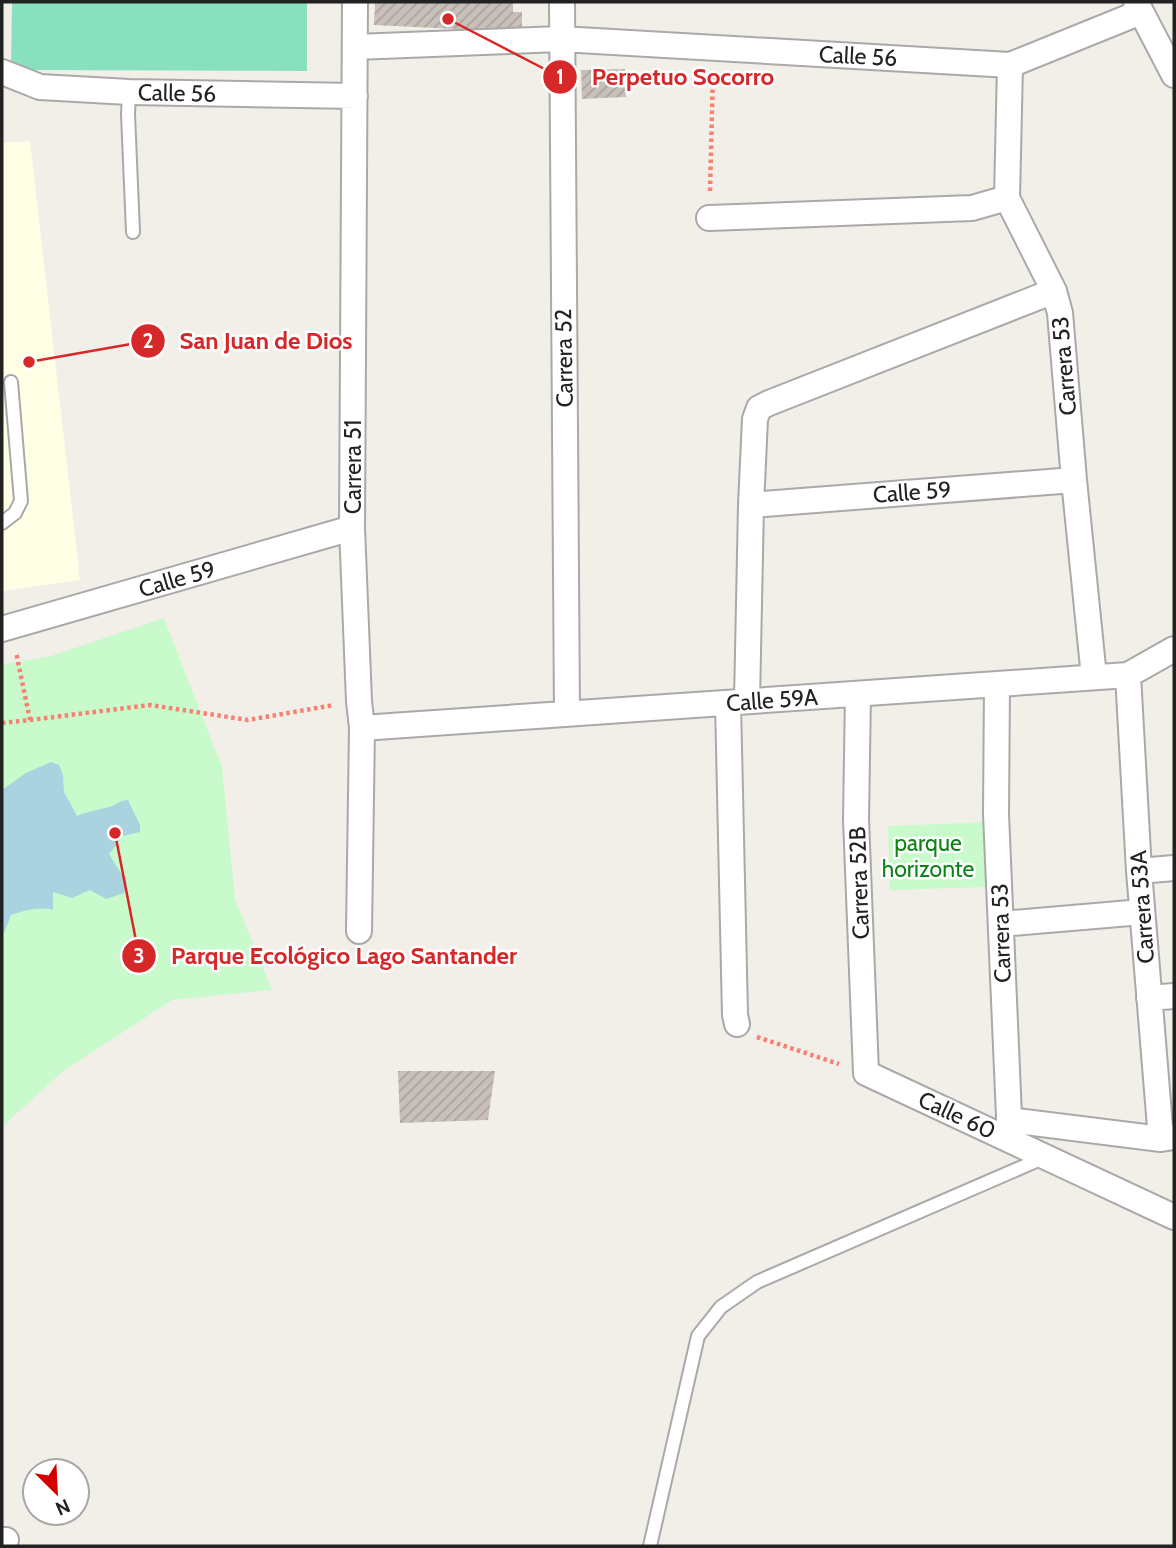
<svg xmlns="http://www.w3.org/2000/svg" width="1176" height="1548" font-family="Cabin,sans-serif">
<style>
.education{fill:#ffffe5}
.park{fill:#c8facc}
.pitch{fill:#88e0be}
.water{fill:#aad3df}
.building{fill:url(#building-hatch)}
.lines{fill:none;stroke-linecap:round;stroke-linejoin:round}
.lane-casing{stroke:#a9a9a9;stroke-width:16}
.street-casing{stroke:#a9a9a9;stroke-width:28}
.path{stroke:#fa8072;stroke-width:4.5;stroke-dasharray:3.5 3.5;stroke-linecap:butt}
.lane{stroke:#fff;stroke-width:12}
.street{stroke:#fff;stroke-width:24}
.labels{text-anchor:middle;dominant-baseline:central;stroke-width:5;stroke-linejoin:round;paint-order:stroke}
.street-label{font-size:23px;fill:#222;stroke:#fff}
.park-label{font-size:23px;fill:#0c8416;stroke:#fff}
.leader{fill:none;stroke:#d62828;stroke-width:2.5}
.callout-dot{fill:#d62828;stroke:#fff;stroke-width:2.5}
.mark-label{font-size:21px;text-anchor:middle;font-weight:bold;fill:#fff}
.callout-label{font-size:24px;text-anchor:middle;font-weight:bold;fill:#d62828;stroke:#fff;stroke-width:5;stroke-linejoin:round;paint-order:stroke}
</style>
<defs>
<pattern id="building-hatch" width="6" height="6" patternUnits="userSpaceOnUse" patternTransform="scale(1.75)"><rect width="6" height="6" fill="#c7bfb8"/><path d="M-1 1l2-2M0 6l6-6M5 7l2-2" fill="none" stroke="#aba49e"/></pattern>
</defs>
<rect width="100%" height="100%" fill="#f2efe9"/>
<path class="education" d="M30,141L80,580L2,591V143Z"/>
<path class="park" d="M164,618L222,767L235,899L272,990L172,1000L62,1072L2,1127V665L51,656Z
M988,822L990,887L890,890L888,826Z"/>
<path class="pitch" d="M12,2H307V71L11,70Z"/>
<path class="water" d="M51,762L59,765L63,775L64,792L77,816C88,811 100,810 112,806C118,803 121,800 128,800L140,825V832L123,836L109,854L127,883L124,893L106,899L90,890L72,898L53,892V910C39,906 24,911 11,915L4,933H2V790L26,773Z"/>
<path class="building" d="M375,2H513V12H522V32L374,25Z
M625,69L626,97L582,99L581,70Z
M398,1071H495L488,1120L400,1123Z"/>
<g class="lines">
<defs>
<path id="lane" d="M129,92L128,114L133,232
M2,523L15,513L21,501L11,382
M650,1546L698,1336L721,1307L757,1282L1043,1158"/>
<path id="street" d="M355,2L352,528L359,701L362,728L359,931
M562,2L567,714
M1136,2L1174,75
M355,47L561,39L1010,65L1141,12
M1010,65L1007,198L1054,291L1060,313L1074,480L1094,677
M2,72L40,87L129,92L355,96
M709,218L972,208L1007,198
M751,505L1074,480
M2,629L352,528
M1128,675L1139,871L1161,1139
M997,684L996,814L1010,1140
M858,694L856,819L866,1073L1174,1217
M747,701L751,505L755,419L759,408L769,403L1054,291
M728,703L735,1015L737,1024
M362,728L1128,675L1174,649
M1139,871L1174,868
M1001,924L1142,912
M1149,998L1174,996
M1009,1120L1161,1139L1174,1137
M2,1540H6"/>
</defs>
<use href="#lane" class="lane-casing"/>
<use href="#street" class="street-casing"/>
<path class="path" d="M710,191L713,73
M30,720L150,705L248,720L334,705
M2,723L30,720L16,652
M757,1037L839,1064"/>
<use href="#lane" class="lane"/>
<use href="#street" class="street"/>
</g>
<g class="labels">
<g class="street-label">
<text transform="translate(858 56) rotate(3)">Calle 56</text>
<text transform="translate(177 93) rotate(1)">Calle 56</text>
<text transform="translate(564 358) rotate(-91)">Carrera 52</text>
<text transform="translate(1064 366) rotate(-95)">Carrera 53</text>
<text transform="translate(353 467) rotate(-90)">Carrera 51</text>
<text transform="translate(912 492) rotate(-4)">Calle 59</text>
<text transform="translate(177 579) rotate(-16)">Calle 59</text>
<text transform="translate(772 700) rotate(-4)">Calle 59A</text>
<text transform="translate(859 883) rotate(-92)">Carrera 52B</text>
<text transform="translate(1142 907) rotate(-94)">Carrera 53A</text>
<text transform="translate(1001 933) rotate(-92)">Carrera 53</text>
<text transform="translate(957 1115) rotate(25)">Calle 60</text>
</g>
<g class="park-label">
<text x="928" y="843">parque<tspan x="928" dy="26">horizonte</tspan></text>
</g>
</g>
<path class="leader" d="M448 19L560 77M29 362L148 341M115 833L139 956"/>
<g class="callout-dot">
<circle cx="448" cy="19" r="7"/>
<circle cx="29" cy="362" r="7"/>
<circle cx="115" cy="833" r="7"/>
<circle cx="560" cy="77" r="18"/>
<circle cx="148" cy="341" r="18"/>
<circle cx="139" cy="956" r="18"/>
</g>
<g class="mark-label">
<text x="560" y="84">1</text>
<text x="148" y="348">2</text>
<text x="139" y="963">3</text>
</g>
<g class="callout-label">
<text x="683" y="85">Perpetuo Socorro</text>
<text x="266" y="349">San Juan de Dios</text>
<text x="344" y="964">Parque Ecológico Lago Santander</text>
</g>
<rect width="1176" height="1548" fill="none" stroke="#222222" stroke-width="7"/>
<g transform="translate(56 1492) rotate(156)"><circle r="33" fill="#ffffff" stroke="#a7a7a7" stroke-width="2"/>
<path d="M0-5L12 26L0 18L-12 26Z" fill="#d40000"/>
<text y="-10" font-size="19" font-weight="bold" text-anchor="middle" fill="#222222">N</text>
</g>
</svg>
